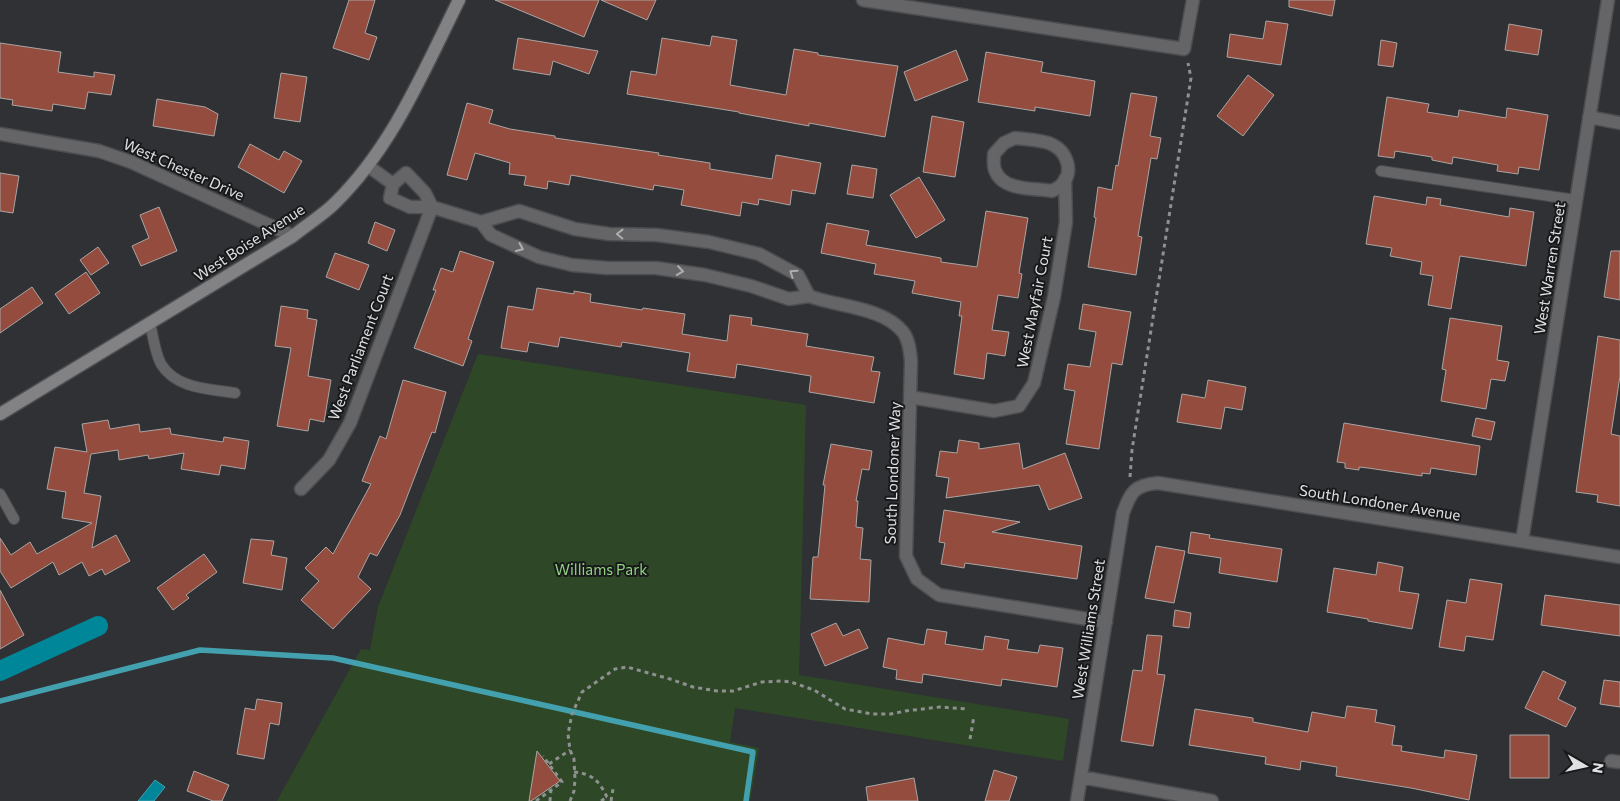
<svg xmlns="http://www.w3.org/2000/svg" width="1620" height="801" font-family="Commissioner,sans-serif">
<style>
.green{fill:#2e4827}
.water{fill:#008699;stroke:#43a1af}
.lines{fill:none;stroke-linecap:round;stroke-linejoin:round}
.stream{stroke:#43a1af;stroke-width:5.5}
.canal{stroke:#008699;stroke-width:20}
.building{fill:#934c3e;stroke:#aaa5a4}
.lane-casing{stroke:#4b4d50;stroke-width:12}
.street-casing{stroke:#4b4d50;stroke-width:15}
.secondary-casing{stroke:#4b4d50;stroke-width:15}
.path{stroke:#8f9092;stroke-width:3;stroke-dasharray:4 4;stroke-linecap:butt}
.lane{stroke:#656466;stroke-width:10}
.street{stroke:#656466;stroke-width:12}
.secondary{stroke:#828183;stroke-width:12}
.oneway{stroke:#aeaeb0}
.labels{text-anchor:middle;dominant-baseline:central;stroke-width:4;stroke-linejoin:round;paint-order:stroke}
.street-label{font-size:15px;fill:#dfe0e2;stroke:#18191a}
.park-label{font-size:15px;fill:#92d280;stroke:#18191a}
</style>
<rect width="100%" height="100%" fill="#2f3134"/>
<path class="green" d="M478,354L806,405L799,675L1069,719L1063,761L735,708L730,742L759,748L750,801H277L361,649L370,650L378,607Z"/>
<path class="water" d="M155,780L165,787L154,801H138Z"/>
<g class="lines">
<path class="stream" d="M0,701L200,650L333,658L753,752L746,801"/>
<path class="canal" d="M0,671L98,626"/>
</g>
<path class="building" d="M349,0H375L365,33L377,37L369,60L333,48Z
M495,0H599L584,37Z
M601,0H656L647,20Z
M1289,0H1335L1332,16L1289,7Z
M1266,21L1288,24L1281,65L1227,57L1230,34L1263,39Z
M1509,24L1542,30L1538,55L1505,50Z
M712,36L737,40L730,85L786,95L794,49L818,53V55L898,66L885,137L809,123V126L739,113V112L627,94L631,71L656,75L662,38L710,46Z
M518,38L598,51L589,74L553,61L550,75L513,69Z
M1381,40L1397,43L1393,67L1378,65Z
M0,43L61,52L58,72L94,77V72L115,75L111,95L88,92L85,109L53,104L52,111L12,105L13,100L0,98Z
M956,50L968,80L915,101L904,72Z
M986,52L1043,62L1041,72L1095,81L1090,116L1035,107V111L978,102Z
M281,73L307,77L300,122L274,118Z
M1248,75L1274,95L1243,136L1217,116Z
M1131,93L1157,97L1150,136L1161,138L1157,159L1151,158L1138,236L1142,237L1136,275L1088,267L1096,218L1094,217L1098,187L1112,190L1116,165L1118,166Z
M1387,97L1429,104L1427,112L1458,117L1459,110L1506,118L1507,108L1548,115L1539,170L1519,167L1518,174L1497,171L1498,165L1453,157L1452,164L1432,160V157L1395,151L1394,158L1378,156Z
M157,99L205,107L218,114L214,136L153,126Z
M467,103L493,110L489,123L510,129L555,136V138L659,153L658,155L710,163V169L772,179L776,155L821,163L815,194L792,190L790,205L759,199L758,205L742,202L740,216L681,205L684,190L654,185L653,190L571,175L569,185L548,181L547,189L524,185L526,176L509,174L510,163L475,153L467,180L447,175Z
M932,116L964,122L955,177L923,172Z
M250,144L279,160L284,151L302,161L284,193L238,167Z
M852,165L877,169L873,198L847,194Z
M0,173L19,176L13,213L0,211Z
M919,177L945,220L916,238L890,195Z
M1374,196L1426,205L1427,197L1441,199L1440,205L1509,217L1510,208L1534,212L1526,266L1460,256L1451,309L1428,305L1433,276L1420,274L1422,262L1390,256L1392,248L1366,244Z
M159,207L177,251L141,266L132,246L149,238L140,215Z
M986,211L1028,218L1019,273L1022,274L1018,298L998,295L992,330L1009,332L1005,356L987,353L984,379L954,374L962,316H959L961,302L912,293L915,281L874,274L876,264L821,253L827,223L869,231L866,245L941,258V262L977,267Z
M375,222L395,230L387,251L368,243Z
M98,247L109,263L91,275L80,260Z
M460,251L494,262L468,339L472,341L463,366L414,348L436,290H433L441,268L453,272Z
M1611,251H1620V300L1604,297Z
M335,253L369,265L359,290L326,277Z
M86,272L100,293L69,314L55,294Z
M32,287L43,303L0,333V309Z
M537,288L574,294V291L591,294L590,302L642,310L643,308L685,314L682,334L727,341L730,315L752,318L751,325L808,334L806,346L874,357L871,371L880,372L874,403L809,392L811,376L737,364L735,378L687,371L690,353L622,342L621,347L560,337L558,347L529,342L527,352L501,348L508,306L533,310Z
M1083,304L1131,312L1122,365L1112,363L1099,449L1066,444L1075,391L1064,389L1068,364L1090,367L1096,332L1079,329Z
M281,306L308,310L307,318L317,320L308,376L331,380L324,422L310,419L308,431L277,426L291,348L275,346Z
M1450,318L1502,326L1497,360L1509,362L1505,381L1491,379L1486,409L1441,401L1446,370L1442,369Z
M1598,336L1620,340V376L1611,434L1620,436V506L1597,502L1598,495L1576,492Z
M403,380L446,392L435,433L432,432L400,515L377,556L370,553L358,577L371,589L333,629L301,600L319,581L305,568L326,547L333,554L371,484L362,481L380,436L386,439Z
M1208,380L1246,387L1242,410L1225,407L1221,429L1177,422L1182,394L1205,398Z
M1476,418L1495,422L1491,440L1472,436Z
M108,420L110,429L139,424L140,432L170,428L171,434L223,442L224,437L249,441L245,469L221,465L219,475L181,469L184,453L149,459L148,455L119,460L118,450L91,454L84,493L101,496L92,548L116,535L130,561L105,575L102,569L89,576L82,562L59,575L53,562L11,588L0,571V538L11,555L30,542L37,554L92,523L62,518L66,492L47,489L55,447L87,452L82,424Z
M1344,423L1480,446L1476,475L1431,468L1430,474L1422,473V476L1368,468L1359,467V470L1345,468V463L1337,462Z
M959,440L979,443V449L1019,443L1023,469L1065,453L1082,498L1049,510L1039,485L946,498L949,478L936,476L940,451L957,453Z
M831,444L872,451L869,470L862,469L856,501H858L856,527L863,528L860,559L871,560L869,602L810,599L813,557H818L825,485H823Z
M944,510L1020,522L992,532L1082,546L1077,579L965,563L964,568L941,564L945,543L939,542Z
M1191,532L1210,535L1209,538L1282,549L1277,582L1219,573L1221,558L1188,553Z
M251,539L274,541L271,555L287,558L282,590L243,583Z
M1156,546L1185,551L1174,603L1145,598Z
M204,554L217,572L186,595L189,598L173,610L157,588Z
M1378,562L1403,567L1399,591L1419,594L1412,629L1368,621V619L1327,612L1334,568L1376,575Z
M1470,579L1502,584L1493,640L1466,636L1464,651L1439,647L1447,600L1466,603Z
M0,590L24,635L0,649Z
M1545,595L1620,605V636L1541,625Z
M1175,610L1191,613L1189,628L1173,626Z
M836,623L843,636L859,629L868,648L825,666L811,634Z
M927,629L947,632L945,644L983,650L985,636L1009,640L1007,649L1038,653L1040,645L1063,648L1057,687L1002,679L1001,686L923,674L922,683L896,679L897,670L883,667L888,638L924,645Z
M1147,635L1162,636L1157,674L1165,675L1153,746L1121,741L1133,670L1142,671Z
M1543,671L1566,682L1558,699L1576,708L1566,727L1525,708Z
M1604,680L1620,682V707L1600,704Z
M257,699L282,703L279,725L270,723L264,759L237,754L245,708L255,710Z
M1347,706L1377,710L1375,722L1395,726L1392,745L1402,746L1401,751L1444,758L1445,750L1477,755L1469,800L1411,788L1336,776L1337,767L1301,761L1300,770L1265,764L1266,757L1189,745L1195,709L1253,718V722L1308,732L1312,712L1345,718Z
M1510,735H1549V778H1510Z
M537,751L560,781L531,801H529Z
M994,770L1017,777L1009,801H985Z
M194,771L229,785L222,801H213L187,791Z
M914,778L918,801H868L866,787Z"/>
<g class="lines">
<defs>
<path id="lane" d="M1381,171L1576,200
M150,323C153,336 155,353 161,364C176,389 210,389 235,393
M0,494L14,519"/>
<path id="street" d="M863,0L1184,49L1193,0
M1589,117L1620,123
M0,134L99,151L131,162L293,236
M1015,138C1025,139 1045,140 1053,145C1067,152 1074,172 1062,184C1060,187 1055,189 1052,191C1034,188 1002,191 995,170C993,166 994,159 994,154L1004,143Z
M368,166L393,184
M406,173L425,193L432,207H410L390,198L393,184Z
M809,296C838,307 883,307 903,332C909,340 910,351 911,361L906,556L917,579L939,595L1106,622
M910,397L994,411L1019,406L1034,383L1054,297L1066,222L1065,179
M301,489L329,460L350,423L432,207L481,222L519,211L575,229L609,234L657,235L709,242L759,254L798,275L809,296L789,299L751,286L705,275L656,268H607L572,265L539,257L491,235L481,222
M1522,541L1608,0
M1611,761L1620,762
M1081,777L1212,801
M1077,801L1123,513C1131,492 1134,485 1158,483L1620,557"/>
<path id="secondary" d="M0,414L293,236C306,225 322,216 335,203C393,146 423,72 459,0"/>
</defs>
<use href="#lane" class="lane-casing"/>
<use href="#street" class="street-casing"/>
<use href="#secondary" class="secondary-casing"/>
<path class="path" d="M1130,477L1132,450L1191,78L1188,63
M970,739L974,716
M549,764L570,750
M574,772C593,774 599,781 607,797L611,798
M536,801L562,782L543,756
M550,801L551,789
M570,801L574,791L575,779L574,759L570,750L568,734L572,714L582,692L615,669L627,667L670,679L693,687L717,691H733L762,682L782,681L791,682L814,690L845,709L872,714H891L905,711L940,707L967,709
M601,801L607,797
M611,801L613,789"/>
<use href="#lane" class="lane"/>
<use href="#street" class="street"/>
<use href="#secondary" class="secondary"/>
</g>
<defs><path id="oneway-chevron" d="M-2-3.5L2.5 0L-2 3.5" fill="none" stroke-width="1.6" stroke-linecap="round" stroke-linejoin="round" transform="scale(1.25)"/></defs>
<g class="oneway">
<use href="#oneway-chevron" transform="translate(620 234) rotate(-179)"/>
<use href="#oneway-chevron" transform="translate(520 248) rotate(24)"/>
<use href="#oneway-chevron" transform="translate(680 271) rotate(8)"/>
<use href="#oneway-chevron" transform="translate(793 273) rotate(-145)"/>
</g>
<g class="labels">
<g class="street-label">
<text transform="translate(184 169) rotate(24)">West Chester Drive</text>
<text transform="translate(249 242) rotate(-33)">West Boise Avenue</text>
<text transform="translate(1549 268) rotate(-81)">West Warren Street</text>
<text transform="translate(1034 302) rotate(-79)">West Mayfair Court</text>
<text transform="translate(360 347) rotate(-69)">West Parliament Court</text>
<text transform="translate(892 473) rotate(-88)">South Londoner Way</text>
<text transform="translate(1380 502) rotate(9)">South Londoner Avenue</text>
<text transform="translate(1088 629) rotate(-81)">West Williams Street</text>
</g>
<g class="park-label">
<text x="601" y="569">Williams Park</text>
</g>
</g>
<g transform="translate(1585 766) rotate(99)" stroke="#18191a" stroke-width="4" paint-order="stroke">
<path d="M0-4L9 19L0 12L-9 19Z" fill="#dfe0e2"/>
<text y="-8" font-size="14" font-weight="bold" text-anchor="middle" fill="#dfe0e2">N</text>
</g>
</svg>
